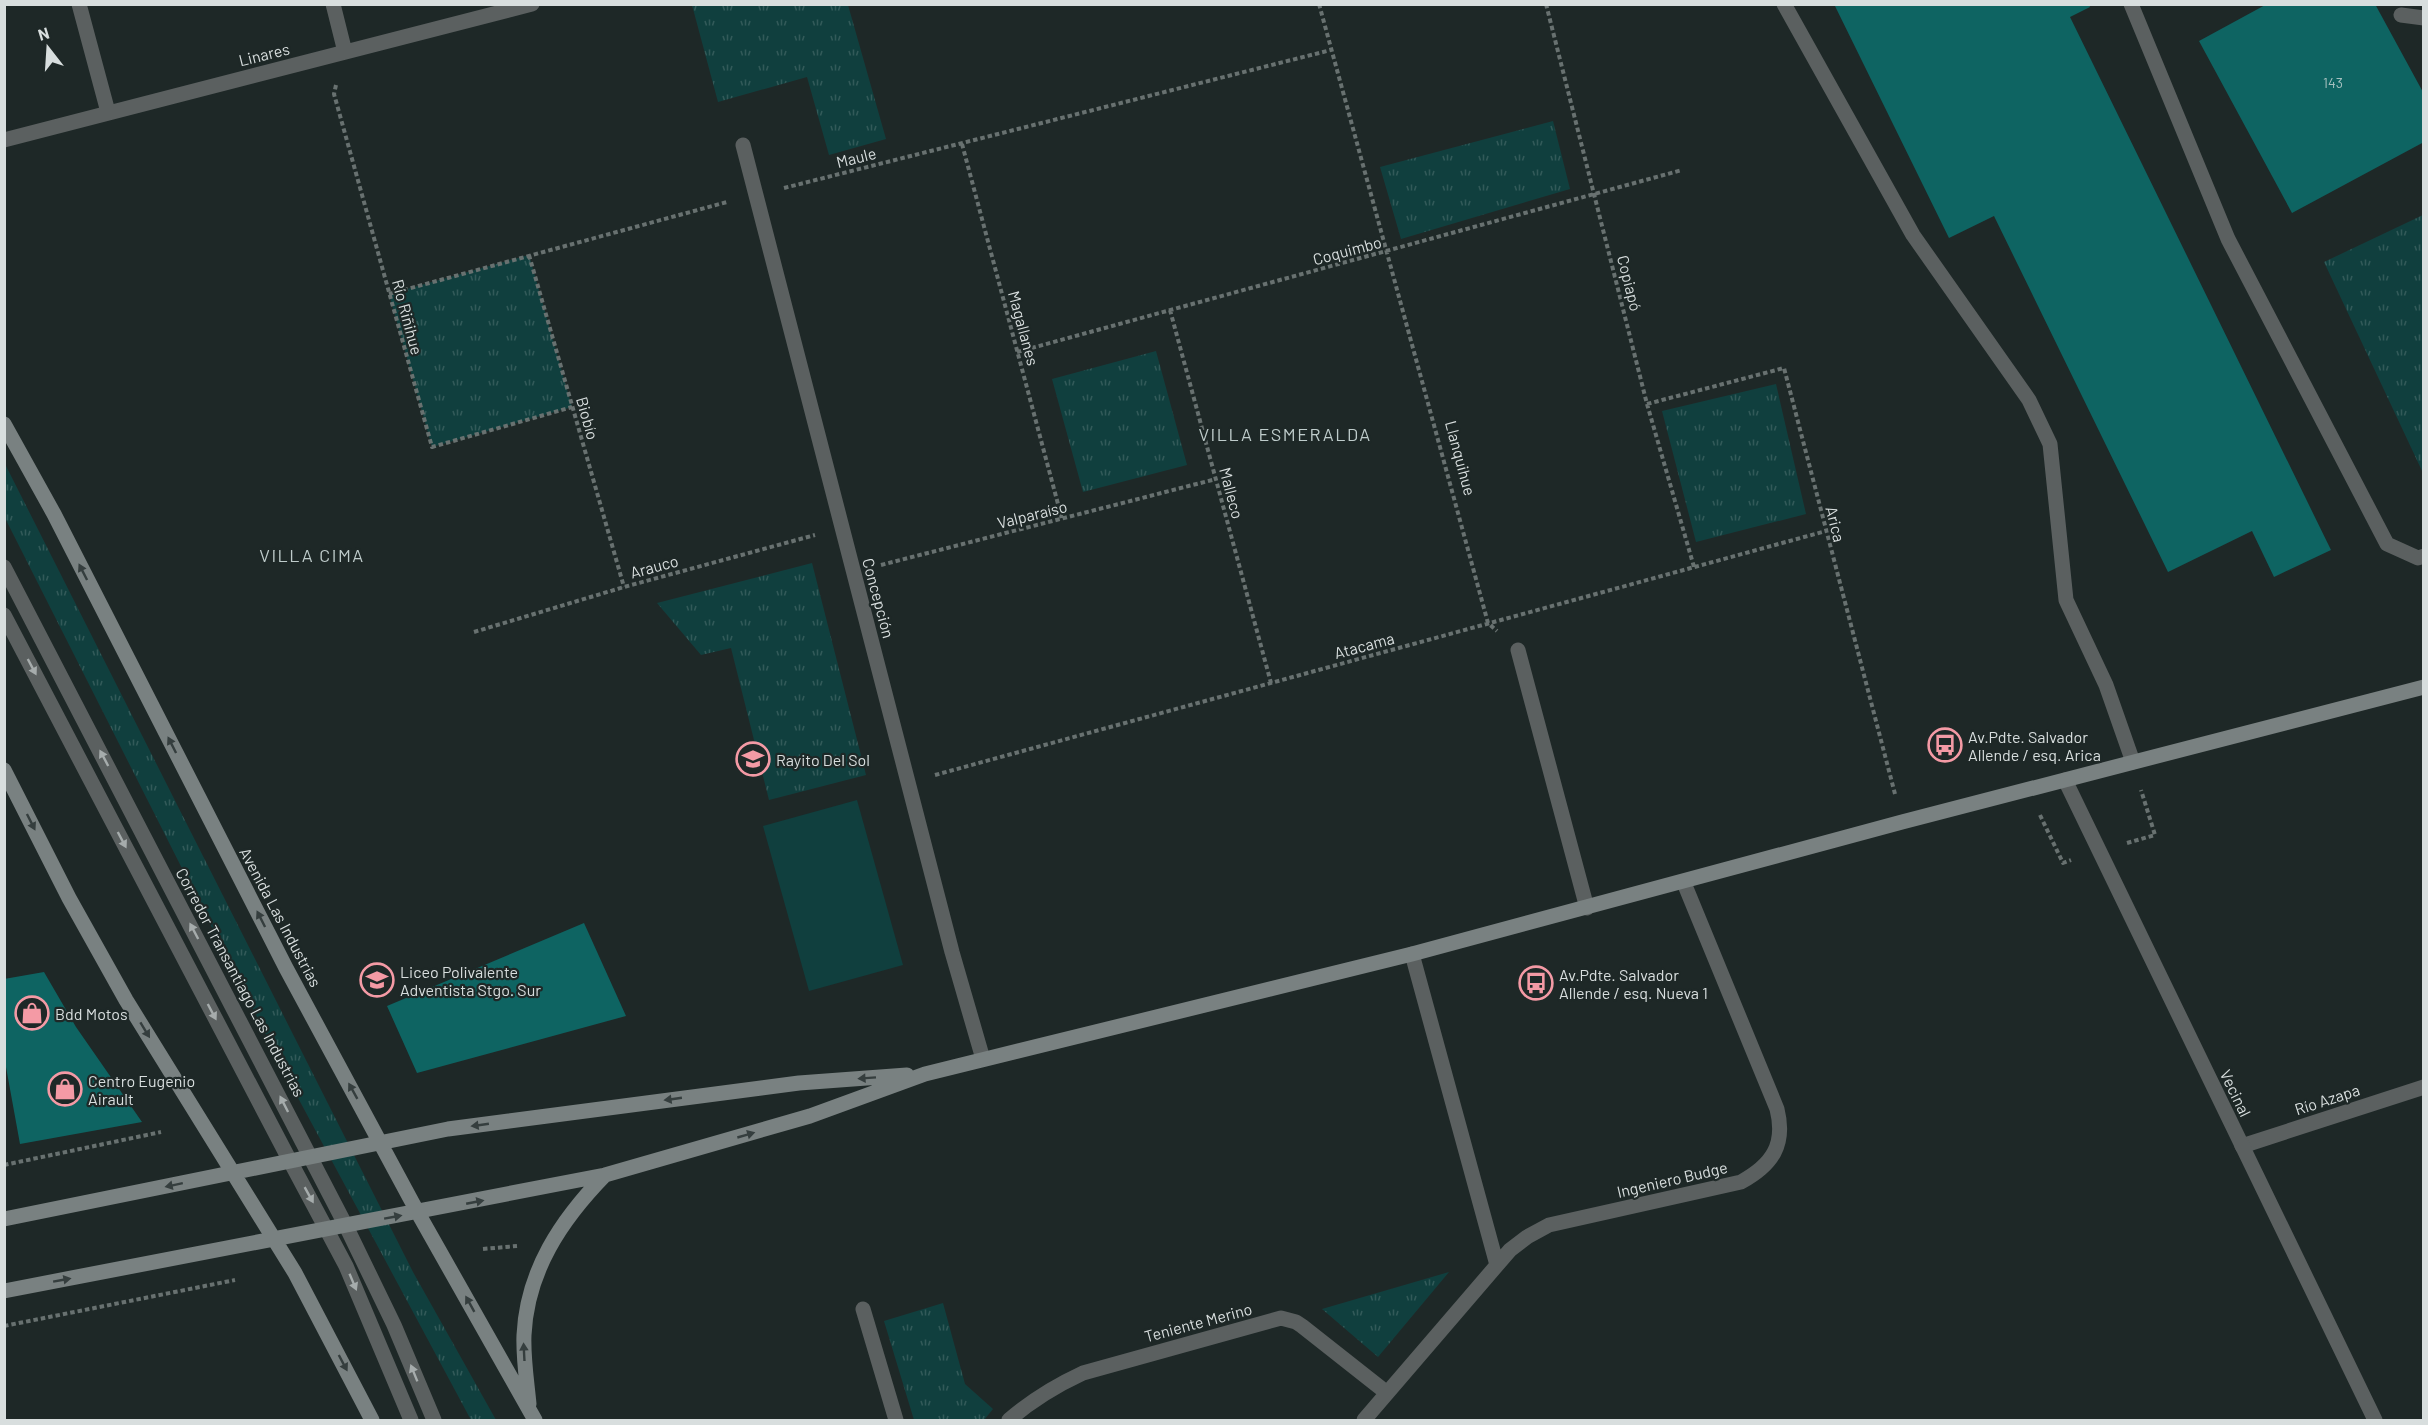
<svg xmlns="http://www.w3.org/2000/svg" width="2428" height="1425" font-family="Barlow,sans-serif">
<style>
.grass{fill:url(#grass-tufts)}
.garden{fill:#103f3e}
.building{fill:#0e6462}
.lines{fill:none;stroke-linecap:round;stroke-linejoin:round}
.path{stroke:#687170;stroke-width:4;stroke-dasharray:4.5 3;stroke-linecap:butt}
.service{stroke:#5b6060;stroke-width:15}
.minor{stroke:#5b6060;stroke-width:15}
.tertiary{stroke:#5b6060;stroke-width:15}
.secondary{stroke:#798181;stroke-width:15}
.oneway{fill:#353e3e}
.oneway2{fill:#a6acac}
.labels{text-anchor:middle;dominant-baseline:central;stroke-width:4.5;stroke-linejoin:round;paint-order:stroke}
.number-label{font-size:14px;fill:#a6c0bf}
.street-label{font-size:16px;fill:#d8dede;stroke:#1e2827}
.poi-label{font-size:16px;fill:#d8dede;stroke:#1e2827;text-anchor:start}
.neighbourhood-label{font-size:18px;letter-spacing:1.5px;fill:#bfcccb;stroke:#1e2827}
</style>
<defs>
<pattern id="grass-tufts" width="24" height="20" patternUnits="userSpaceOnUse" patternTransform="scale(1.5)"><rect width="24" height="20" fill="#103f3e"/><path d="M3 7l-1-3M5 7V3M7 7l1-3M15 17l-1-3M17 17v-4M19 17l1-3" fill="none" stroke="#325a59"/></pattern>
</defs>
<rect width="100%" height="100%" fill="#1e2827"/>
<path class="grass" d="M695,4L848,5L886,139L829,155L807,77L718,102L692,5Z
M1553,121L1570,189L1401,239L1380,167Z
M2423,215V473L2324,262Z
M529,255L572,407L432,447L389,294Z
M1156,351L1187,465L1083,492L1052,379Z
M1776,384L1806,514L1696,542L1662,411Z
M4,462L413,1272L496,1420H471L297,1096L5,518Z
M812,563L866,775L769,800L731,648L701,655L657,603Z
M1449,1272L1378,1357L1322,1309Z
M943,1303L965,1384L993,1409L984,1420H914L884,1321Z"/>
<path class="garden" d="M857,800L903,965L809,991L763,826Z"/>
<path class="building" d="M1834,4H2089L2090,7L2070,17L2331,550L2274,577L2252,531L2168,572L1994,216L1949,238Z
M2267,4H2375L2424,94V142L2292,213L2199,41Z
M584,923L626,1016L417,1073L387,1006Z
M44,972L76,1027L142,1122L20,1144L4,1056V979Z"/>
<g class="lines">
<path class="path" d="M1319,4L1488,623L1497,631
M1546,4L1647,404L1694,567
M336,85L334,94L432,447L572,407
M962,144L1062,519
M784,188L1331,50
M529,255L624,587
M389,294L727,202
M1170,310L1271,683
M1017,352L1682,170
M1647,404L1784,368L1895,794
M881,565L1216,479
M474,632L624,587L815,535
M935,775L1826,531
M2040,815L2063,863L2071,860
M2127,843L2155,835L2141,790
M4,1165L161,1132
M483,1249L517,1246
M4,1326L235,1280"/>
<path class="service" d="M1784,4L1913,235L2029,400L2050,444L2066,600L2106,685L2133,762
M2131,4L2228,239L2387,544L2418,558L2424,556
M2401,15L2424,18
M4,567L346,1226L394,1325L434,1420
M4,615L290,1161L346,1266L411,1420"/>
<path class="minor" d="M79,4L108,112
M333,4L345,52
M4,140L532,4
M743,145L952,952L983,1059
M1518,650L1587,908
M1412,954L1497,1265
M2242,1146L2424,1087
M863,1309L896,1420
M1009,1420C1032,1400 1055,1386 1083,1373L1281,1318L1296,1322L1302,1326L1387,1393
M1364,1420L1510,1250L1527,1237L1549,1225L1741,1182C1772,1165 1786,1145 1777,1109L1684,883"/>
<path class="tertiary" d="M2065,780L2375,1420"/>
<path class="secondary" d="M4,424L54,514L286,968L418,1213L535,1420
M4,770L69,898L126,1000L295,1273L372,1420
M4,1219L448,1129L799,1083L907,1075
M4,1291L605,1175L810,1116L925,1074L1412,954L1902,822L2424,687
M529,1404C527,1382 523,1358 524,1335C527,1271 561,1220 605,1175"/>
</g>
<defs><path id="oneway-solid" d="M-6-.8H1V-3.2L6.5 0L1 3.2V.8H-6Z" transform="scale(1.5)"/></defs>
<g class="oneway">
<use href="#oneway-solid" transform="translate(83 572) rotate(-117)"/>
<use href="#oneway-solid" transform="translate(172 745) rotate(-117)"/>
<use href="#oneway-solid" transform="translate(31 822) rotate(63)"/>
<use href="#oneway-solid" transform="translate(261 919) rotate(-117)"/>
<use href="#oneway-solid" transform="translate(145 1030) rotate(59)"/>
<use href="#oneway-solid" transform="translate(867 1078) rotate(176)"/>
<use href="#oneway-solid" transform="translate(353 1091) rotate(-119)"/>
<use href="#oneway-solid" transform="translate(673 1099) rotate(172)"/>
<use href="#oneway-solid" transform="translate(480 1125) rotate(172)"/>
<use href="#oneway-solid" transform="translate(746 1135) rotate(-16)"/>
<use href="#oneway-solid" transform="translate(174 1185) rotate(168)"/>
<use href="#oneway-solid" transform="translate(475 1202) rotate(-11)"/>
<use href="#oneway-solid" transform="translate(393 1217) rotate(-10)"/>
<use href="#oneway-solid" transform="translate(62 1280) rotate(-10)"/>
<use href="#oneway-solid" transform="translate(470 1304) rotate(-119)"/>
<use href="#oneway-solid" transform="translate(524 1352) rotate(-93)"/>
<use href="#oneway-solid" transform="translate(343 1363) rotate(62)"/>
</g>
<g class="oneway2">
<use href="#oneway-solid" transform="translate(32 667) rotate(62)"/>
<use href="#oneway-solid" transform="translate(104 758) rotate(-118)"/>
<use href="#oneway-solid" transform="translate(122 840) rotate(62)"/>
<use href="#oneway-solid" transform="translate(194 931) rotate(-118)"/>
<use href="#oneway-solid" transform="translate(212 1012) rotate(62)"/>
<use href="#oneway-solid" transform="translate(284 1104) rotate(-117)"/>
<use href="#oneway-solid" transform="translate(309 1195) rotate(61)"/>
<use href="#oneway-solid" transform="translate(353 1282) rotate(67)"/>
<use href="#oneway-solid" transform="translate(414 1373) rotate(-112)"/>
</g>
<defs>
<symbol id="bus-ring" viewBox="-11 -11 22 22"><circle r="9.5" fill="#1e2827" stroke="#f49aa5" stroke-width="1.5"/><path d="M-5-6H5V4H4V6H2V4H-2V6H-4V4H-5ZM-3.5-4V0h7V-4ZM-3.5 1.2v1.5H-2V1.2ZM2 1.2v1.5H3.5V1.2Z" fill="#f49aa5"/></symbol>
<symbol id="school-ring" viewBox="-11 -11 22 22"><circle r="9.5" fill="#1e2827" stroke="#f49aa5" stroke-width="1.5"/><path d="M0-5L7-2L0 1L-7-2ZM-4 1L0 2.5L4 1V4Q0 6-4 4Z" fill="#f49aa5"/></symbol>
<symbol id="shop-ring" viewBox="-11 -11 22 22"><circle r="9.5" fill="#1e2827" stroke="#f49aa5" stroke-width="1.5"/><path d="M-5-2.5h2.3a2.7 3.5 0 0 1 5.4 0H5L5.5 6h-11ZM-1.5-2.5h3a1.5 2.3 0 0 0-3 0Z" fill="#f49aa5"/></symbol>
</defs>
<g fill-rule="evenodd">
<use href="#bus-ring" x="1926" y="726" width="38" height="38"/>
<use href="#school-ring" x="734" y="740" width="38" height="38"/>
<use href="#school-ring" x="358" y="961" width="38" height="38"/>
<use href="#bus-ring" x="1517" y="964" width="38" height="38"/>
<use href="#shop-ring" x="13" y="994" width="38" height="38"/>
<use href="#shop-ring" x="46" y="1070" width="38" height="38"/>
</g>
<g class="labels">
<g class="number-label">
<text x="2333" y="82">143</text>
</g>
<g class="street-label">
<text transform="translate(264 54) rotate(-14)">Linares</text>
<text transform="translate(856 157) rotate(-14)">Maule</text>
<text transform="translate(1347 250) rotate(-15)">Coquimbo</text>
<text transform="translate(1630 283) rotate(76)">Copiapó</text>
<text transform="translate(408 317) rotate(75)">Río Riñihue</text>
<text transform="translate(1024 328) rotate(75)">Magallanes</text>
<text transform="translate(588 418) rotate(74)">Biobío</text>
<text transform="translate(1461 458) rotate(75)">Llanquihue</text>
<text transform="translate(1232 493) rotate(75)">Malleco</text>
<text transform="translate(1032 514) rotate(-14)">Valparaíso</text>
<text transform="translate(1836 524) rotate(76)">Arica</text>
<text transform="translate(654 566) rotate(-15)">Arauco</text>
<text transform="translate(879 598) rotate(75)">Concepción</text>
<text transform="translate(1364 645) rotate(-15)">Atacama</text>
<text transform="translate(281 917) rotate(62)">Avenida Las Industrias</text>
<text transform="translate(241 982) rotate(62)">Corredor Transantiago Las Industrias</text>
<text transform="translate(2236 1093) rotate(64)">Vecinal</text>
<text transform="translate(2327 1099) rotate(-18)">Río Azapa</text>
<text transform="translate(1672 1179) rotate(-13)">Ingeniero Budge</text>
<text transform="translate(1198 1322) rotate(-15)">Teniente Merino</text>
</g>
<g class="poi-label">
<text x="1968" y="736">Av.Pdte. Salvador<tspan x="1968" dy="18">Allende / esq. Arica</tspan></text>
<text x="776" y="759">Rayito Del Sol</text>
<text x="400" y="971">Liceo Polivalente<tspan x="400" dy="18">Adventista Stgo. Sur</tspan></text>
<text x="1559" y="974">Av.Pdte. Salvador<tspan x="1559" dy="18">Allende / esq. Nueva 1</tspan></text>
<text x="55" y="1013">Bdd Motos</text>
<text x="88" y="1080">Centro Eugenio<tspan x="88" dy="18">Airault</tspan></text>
</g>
<g class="neighbourhood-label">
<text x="1285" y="434">VILLA ESMERALDA</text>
<text x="312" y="555">VILLA CIMA</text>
</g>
</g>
<rect width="2428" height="1425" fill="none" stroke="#d8dede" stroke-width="12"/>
<g transform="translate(48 48) rotate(343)" stroke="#1e2827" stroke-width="4.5" paint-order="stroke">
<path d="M0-4.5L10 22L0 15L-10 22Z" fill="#d8dede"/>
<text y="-9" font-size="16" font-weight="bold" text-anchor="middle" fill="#d8dede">N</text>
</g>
</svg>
